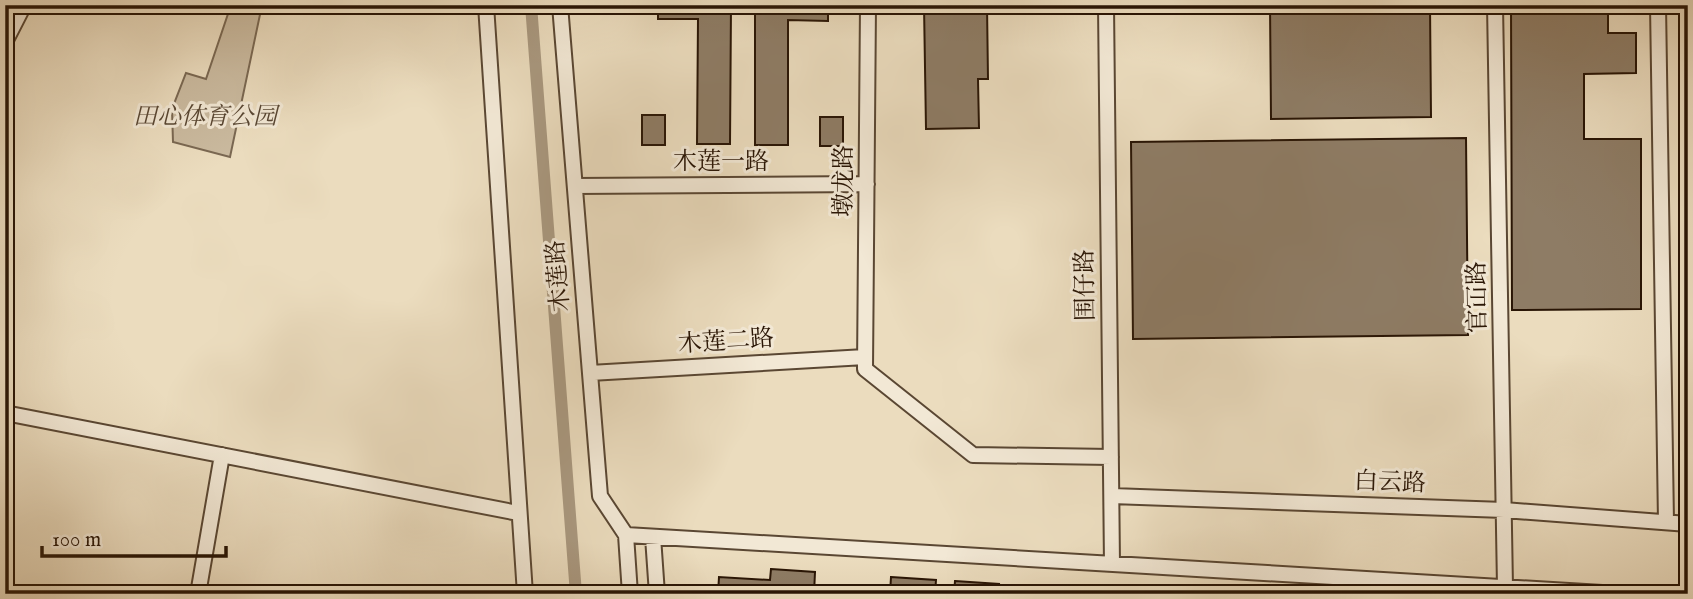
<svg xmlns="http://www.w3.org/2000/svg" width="1693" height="599" font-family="'IM FELL English','Noto Serif SC',serif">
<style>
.green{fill:#caba9f;stroke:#7a6852;stroke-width:2}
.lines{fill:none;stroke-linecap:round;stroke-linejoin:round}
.canal{stroke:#a9987f;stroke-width:12}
.building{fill:#8e7c65;stroke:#291505;stroke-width:2}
.minor-casing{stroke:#5a4733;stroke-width:18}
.minor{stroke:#f2e8d5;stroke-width:14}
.labels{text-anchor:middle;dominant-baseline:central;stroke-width:6;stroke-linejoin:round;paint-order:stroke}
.park-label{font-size:24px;font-style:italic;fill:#594733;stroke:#f2e8d5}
.street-label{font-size:24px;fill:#291505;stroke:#f2e8d5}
</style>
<rect width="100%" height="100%" fill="#ebdcbe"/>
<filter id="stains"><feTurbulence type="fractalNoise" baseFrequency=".00286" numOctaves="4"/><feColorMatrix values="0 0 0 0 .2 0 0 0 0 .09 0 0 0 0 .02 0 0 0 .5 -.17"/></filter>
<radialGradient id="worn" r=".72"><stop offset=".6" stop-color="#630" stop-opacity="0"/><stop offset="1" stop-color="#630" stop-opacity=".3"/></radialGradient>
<path class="green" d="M231,5H262L230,157L173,142L172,109L186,73L206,79Z"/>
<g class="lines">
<path class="canal" d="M531,5L576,594"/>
</g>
<path class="building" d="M658,5H731L730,144H697L698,19H658Z
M755,5H828V21L788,20V145H755Z
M924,5H987L988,79H978L979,128L926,129Z
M1270,5H1430L1431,117L1271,119Z
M1511,5H1608V33H1636V73L1584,74V139H1641V309L1512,310Z
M642,115H665V145H642Z
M820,117H843V146H820Z
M1466,138L1468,335L1133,339L1131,142Z
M771,569L815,572L814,594H718L719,577L770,580Z
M891,577L936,580L935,594H890Z
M955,581L999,584L998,594H954Z"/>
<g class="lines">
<defs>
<path id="minor" d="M486,5L525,594
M560,5L600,496L626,535
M868,5L865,369L973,455L1111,457
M1106,5L1112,564
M1495,5L1505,587
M1658,5L1666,522
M5,42L24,5
M575,186L867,184
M590,373L865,357
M5,413L518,513
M1112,496L1504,510L1688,524
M626,535L1619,594
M626,535L630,594
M653,537L657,594
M198,594L222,455"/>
</defs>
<use href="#minor" class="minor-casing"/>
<use href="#minor" class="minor"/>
</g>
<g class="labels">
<g class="park-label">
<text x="205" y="117">田心体育公园</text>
</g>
<g class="street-label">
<text x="721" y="162">木莲一路</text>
<text transform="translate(844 181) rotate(-90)">墩龙路</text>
<text transform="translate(559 276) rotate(-95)">木莲路</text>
<text transform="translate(1086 285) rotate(-91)">围仔路</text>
<text transform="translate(1478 297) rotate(-91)">官冚路</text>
<text transform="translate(726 342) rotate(-4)">木莲二路</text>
<text transform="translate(1390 483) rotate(2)">白云路</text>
</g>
</g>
<rect width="1693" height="599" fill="none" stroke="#ebdcbe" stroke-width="28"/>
<rect x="7" y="7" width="1679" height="585" fill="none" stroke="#291505" stroke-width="3.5"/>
<rect x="14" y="14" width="1665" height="571" fill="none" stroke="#291505" stroke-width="2"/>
<path d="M42 546v10h184v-10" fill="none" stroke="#291505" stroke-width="3.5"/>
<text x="52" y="546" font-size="21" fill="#291505" stroke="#f2e8d5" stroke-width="5" paint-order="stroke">100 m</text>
<rect width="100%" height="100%" filter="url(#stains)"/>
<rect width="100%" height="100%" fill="url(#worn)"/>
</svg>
